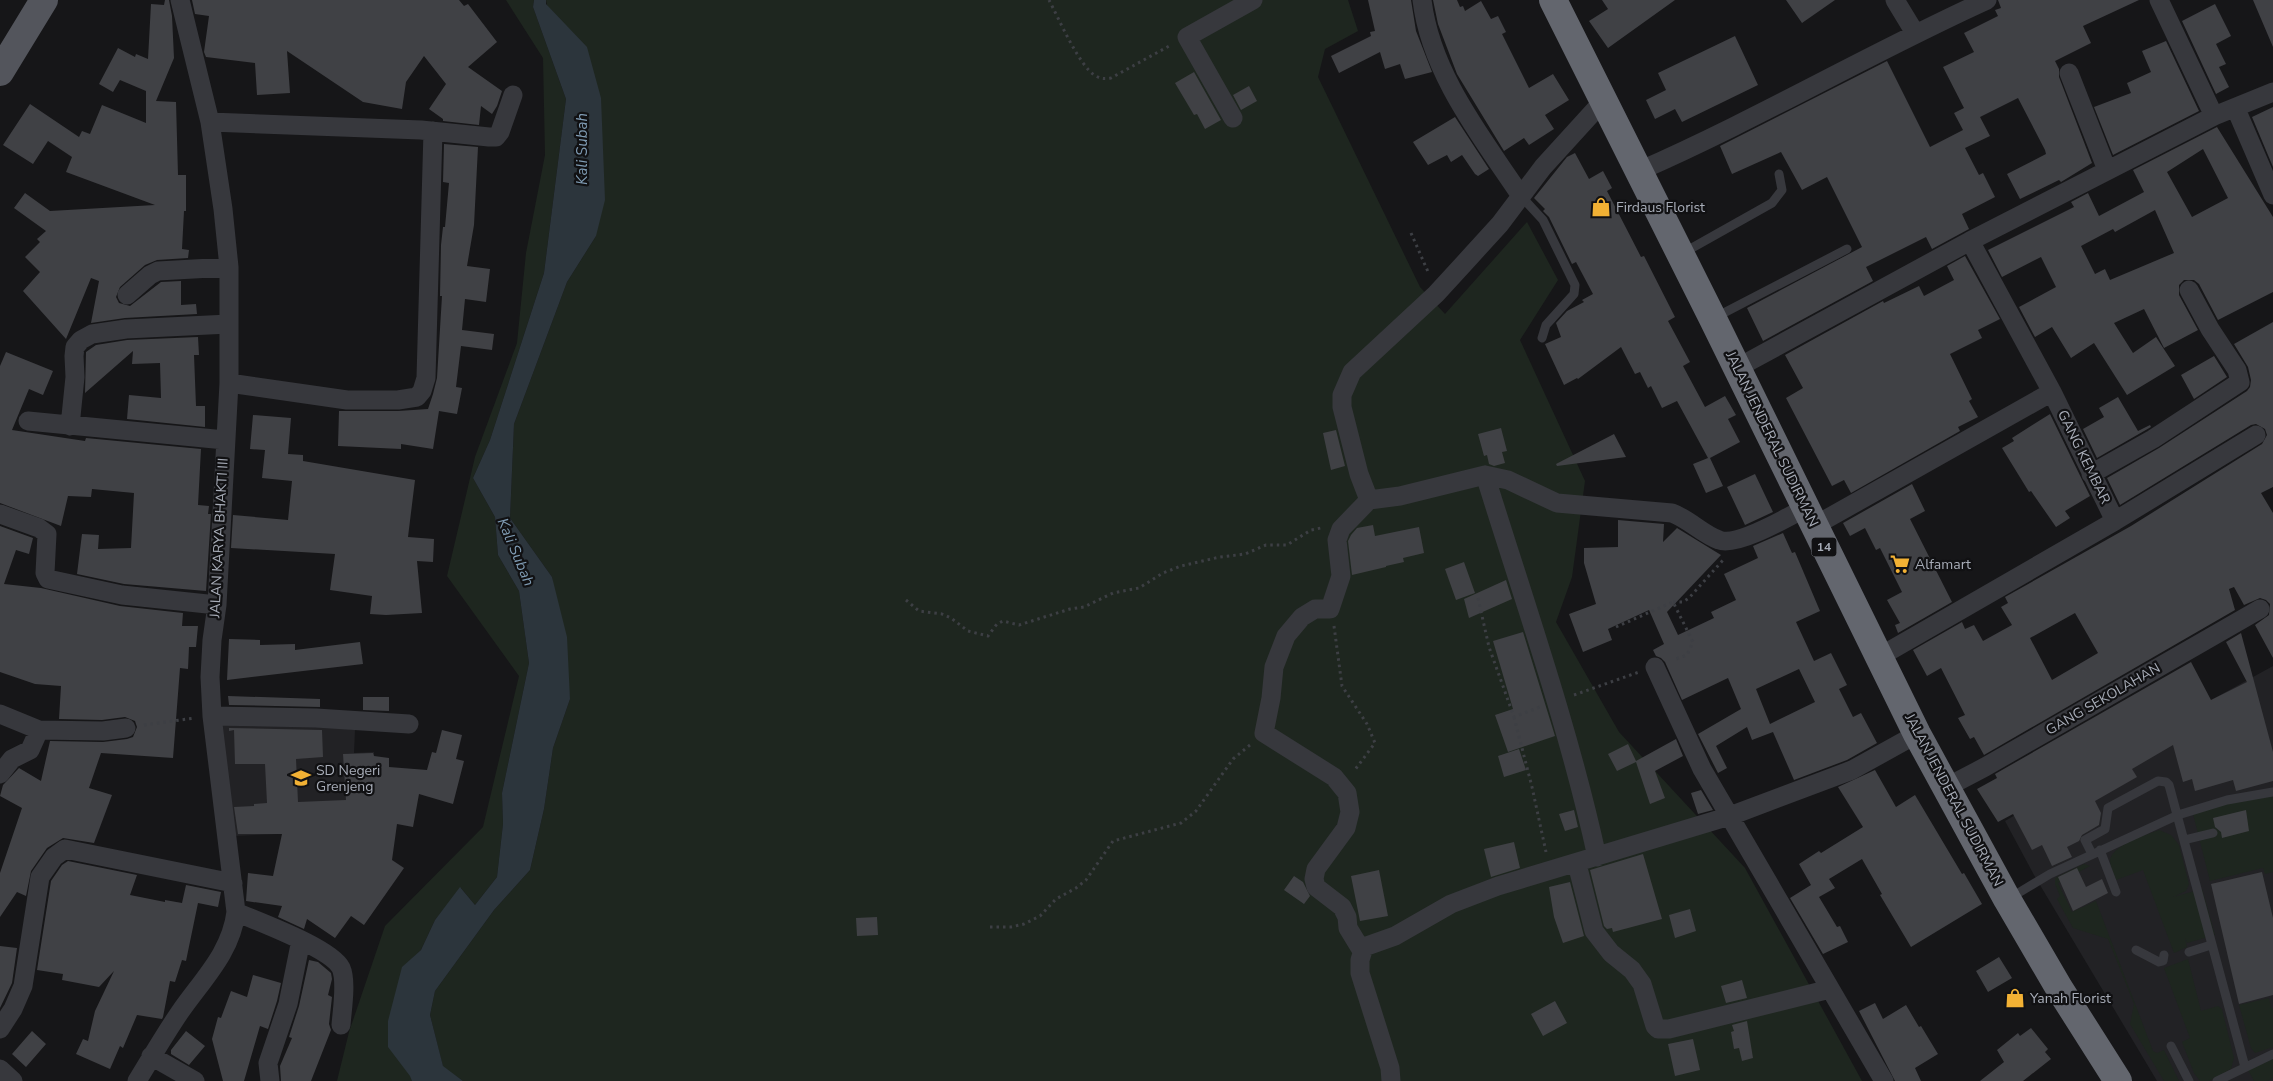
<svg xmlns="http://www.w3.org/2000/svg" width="2273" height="1081" font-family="'Nunito Sans',sans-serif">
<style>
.built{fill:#222225}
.green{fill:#1e261f}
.water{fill:#2c353c}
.building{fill:#404145;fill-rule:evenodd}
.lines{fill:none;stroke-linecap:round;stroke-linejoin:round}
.path{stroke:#3d3f44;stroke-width:3;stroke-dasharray:2.5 4;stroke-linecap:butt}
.lane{stroke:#37383d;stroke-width:9}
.street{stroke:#37383d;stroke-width:19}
.primary{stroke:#53555c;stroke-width:28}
.highway{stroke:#63666e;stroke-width:28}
.labels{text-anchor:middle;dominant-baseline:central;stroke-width:4.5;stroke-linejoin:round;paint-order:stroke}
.shield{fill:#111113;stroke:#7b7e86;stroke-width:1}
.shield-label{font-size:12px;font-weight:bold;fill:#a8adb8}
.poi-label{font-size:14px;fill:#a8adb8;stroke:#111113;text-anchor:start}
.street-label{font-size:14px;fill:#a8adb8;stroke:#111113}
.water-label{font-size:15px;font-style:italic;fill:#7f9bb3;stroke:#111113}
</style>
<rect width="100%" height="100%" fill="#161618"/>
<path class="built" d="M2273,666V1081H2157L2034,875L2005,821L2213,699Z
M293,720L355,730L354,753L374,752L376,802L350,831L233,836L221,724Z"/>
<path class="green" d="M506,0H534L533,7L566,99L544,273L490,440L473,478L495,517L498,555L519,591L529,663L502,793L503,824L497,877L475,905L461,888L435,920L421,950L402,968L412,1081H337L349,1032L385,926L483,827L519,676L447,576L475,457L517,343L526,253L545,155L543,58Z
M546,0H1348L1358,31L1325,49L1318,77L1420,287L1445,314L1527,222L1558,280L1520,340L1585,481L1572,577L1556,622L1619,732L1745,868L1862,1081H463L443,1067L430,1015L435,991L494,910L530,870L544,809L553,748L570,699L552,577L510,518L514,424L567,282L596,236Z
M2273,796V872L2265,874L2263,868L2210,881L2193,814L2226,804Z
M2159,830L2171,835L2179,845L2189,884L2186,891L2173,897L2202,889L2215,935L2187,943L2185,938L2187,947L2174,953L2143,870L2116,880C2114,874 2110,867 2110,861C2111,845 2147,835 2159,830Z
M2084,864L2090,866L2058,883L2072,912L2096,901L2153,1051L2157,1053L2164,1050L2179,1081H2164L2130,1024L2134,1004L2108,939L2073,928L2057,899L2060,896L2055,884V878Z
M2188,959L2201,1011L2218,1006L2222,1009L2234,1058L2231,1069L2209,1081H2200L2194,1073L2182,1042L2190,1038L2164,968Z
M2269,998L2271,1008H2273V1047L2255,1053L2251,1048L2239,1005Z
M2273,1059V1078L2267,1081H2254L2248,1070Z"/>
<path class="water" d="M534,0H546V4L587,47L601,98L605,200L596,236L567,282L514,424L510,518L552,577L567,637L570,699L553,748L544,809L530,870L494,910L435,991L430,1015L443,1066L463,1081H412L410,1076L388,1047V1021L402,967L421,950L435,920L460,887L475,905L497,877L503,824L502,793L529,663L519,591L498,555L495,517L473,478L490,440L544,273L566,99L533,7Z"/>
<path class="building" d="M165,0H169L172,16L174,58L156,101L176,102L178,175H186V211H184L182,249L189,250L188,258L157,260L145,265L120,287L116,297L119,303L130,306L161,282L181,281V305L196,304L197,314L125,318L91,323L99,281L91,278L66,339L23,291L40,272L25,257L40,242L37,239L46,231L14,208L25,193L50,211L155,205L66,172L72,157L48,141L33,164L3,145L30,104L79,137L82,131L90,134L102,105L146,123V91L120,80L113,92L99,84L118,48L135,57L136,54L148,59L151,4L164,5Z
M192,0H459L464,6L468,4L497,42L468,67L502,91L497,106L492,114L481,106L479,125L443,121V119L429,109L446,84L424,56L406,82L402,109L363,102L287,51L290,93L257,95L255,63L206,57L204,52L209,16L195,14Z
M1368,0H1411L1416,31L1432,72L1405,79L1400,64L1385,69L1380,52L1339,73L1331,56L1371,36L1370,32L1375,31Z
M1433,0H1457L1460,7L1463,6L1465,11L1481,1L1491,19L1498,16L1506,32L1502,34L1529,88L1553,74L1569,100L1545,115L1554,129L1529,145L1524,138L1504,151L1457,74L1438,24Z
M1602,0H1675L1608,48L1589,21L1608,9Z
M1786,0H1835L1802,23Z
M1998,0H2139L2083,26L2091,43L2055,61L2059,69V77L2092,163L2061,182L2059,180L2020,199L2007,174L2046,154L2045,150L2018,98L1980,117L1990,136L1965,148L1979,175L1983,173L1995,197L1962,214L1969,229L1932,249L1926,237L1866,267L1873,281L1763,341L1747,308L1862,247L1827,177L1802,190L1781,152L1732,174L1720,146L1887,61L1930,147L1963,130L1954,113L1964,108L1943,67L1974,52L1964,33L1998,16L1995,10L2001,8Z
M2253,0H2273V47Z
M2215,4L2231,36L2216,44L2226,64L2219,67L2229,87L2216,94L2182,21Z
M1735,36L1758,85L1682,122L1675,109L1655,119L1646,100L1666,90L1658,73Z
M2166,41L2199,111L2113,155L2094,107L2131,93L2127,83L2151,72L2142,51Z
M1194,72L1221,120L1205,129L1197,114L1194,115L1175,83Z
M1249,86L1257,101L1241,110L1233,95Z
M2273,107V167L2252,117Z
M1455,117L1489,169L1478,176L1475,174L1462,155L1451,162L1447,155L1428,165L1413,142Z
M2217,127L2273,217V292L2218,320L2199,284L2194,280H2184L2179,285V295L2198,330L2164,348L2144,309L2114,323L2133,353L2156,337L2175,366L2127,395L2094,343L2071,358L2052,327L2035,337L2019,307L2056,287L2041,257L2002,277L1988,250L2074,207L2071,202L2088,193L2099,216L2144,192L2133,170ZM2203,149L2228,198L2192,217L2167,172ZM2155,210L2174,253L2110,280L2105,269L2095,274L2081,246L2113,229L2115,232Z
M444,144L478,147L474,225L467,266L490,269L486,302L465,299L462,330L494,334L492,350L461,346L456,387L462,388L457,414L439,411L433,449L401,444V449L338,446L339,411H398L428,409L433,394L437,378L442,296H440L441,245L443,227H445L449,183L443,182Z
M1575,153L1589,179L1603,171L1612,188L1607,191L1641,257L1644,256L1675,317L1668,321L1690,362L1683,366L1705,407L1725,396L1736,415L1728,419L1740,442L1710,458L1723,486L1706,493L1693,464L1708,458L1677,401L1662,408L1651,386L1648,388L1640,372L1635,374L1621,347L1578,379L1577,378L1564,385L1545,344L1561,337L1556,323L1567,311L1584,302L1582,300L1593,294L1576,262L1572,264L1549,217L1543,211L1545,209L1534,198L1567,157Z
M1965,256L2000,319L1978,330L1982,338L1950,354L1972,399L1969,401L1978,417L1958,427L1960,431L1851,493L1844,480L1832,486L1786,398L1803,388L1785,355L1883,301L1884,303L1919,286L1924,296L1954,280L1947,266Z
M2273,322V487L2261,493L2273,513V658L2255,625L2269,615L2270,604L2266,600L2260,598L2244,605L2234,587L2229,589L2235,610L1984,755L1974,737L1970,739L1958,718L1965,715L1941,668L1927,676L1913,650L1962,622L1965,629L1974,625L1983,641L2012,625L2001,607L2008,603L2005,597L2131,526L2262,444L2267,435L2265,429L2256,424L2251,425L2120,505L2107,478L2159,448L2247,391L2250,387L2251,380L2248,367L2234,344ZM2075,613L2098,653L2052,680L2030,638Z
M198,337L199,355H194L196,406H205V427L127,419L129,395L161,398L160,363L132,364L133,351L85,393L86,352L96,345L127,340Z
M6,352L53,371L43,395L29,389L12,430L85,441L86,438L201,449L198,505L209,506L208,514H211L206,591L124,584L77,574L82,534L99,535L98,549L131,548L134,493L92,489L91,497L68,496L61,526L0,503V366Z
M2214,356L2227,377L2194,399L2181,375Z
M2118,397L2138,431L2150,425L2151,427L2097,458L2083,429L2104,417L2099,408Z
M2050,414L2090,496L2065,511L2070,518L2056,527L2031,491L2029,492L2002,448L2014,441L2012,438Z
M253,415L291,418L288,454L303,455V461L415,480L408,537L434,539L433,562L417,561L422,613L386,615L370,614L372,596L330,590L335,554L231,548L233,515L288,520L292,481L262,478L265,450L250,449Z
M1501,428L1507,451L1502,452L1505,463L1494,466L1489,464L1487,455L1484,456L1478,434Z
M1336,430L1345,466L1331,470L1323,433Z
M1614,434L1626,457L1557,466L1556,464Z
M1755,474L1773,512L1745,525L1727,487Z
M1912,484L1925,511L1910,519L1952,602L1898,633L1895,625L1900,623L1887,600L1902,592L1880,548L1876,550L1865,528L1850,536L1843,523Z
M1618,520L1664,524L1663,542L1677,528L1721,555L1667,612L1678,635L1714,618L1711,612L1736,600L1724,574L1758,558L1753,546L1783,533L1792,553L1795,552L1820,611L1796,622L1814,661L1831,653L1847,685L1839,689L1853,717L1861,713L1877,743L1847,760L1794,780L1773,732L1752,740L1747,727L1716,746L1727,768L1718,773L1698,734L1741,709L1728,678L1682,700L1665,662L1661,658L1656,656L1653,650L1664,644L1649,610L1608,629L1612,640L1583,652L1569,614L1596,604L1584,563V548L1618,547ZM1799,669L1815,702L1770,724L1756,689Z
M1373,525L1375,536L1419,527L1424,553L1403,558L1404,562L1386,566V567L1352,575L1348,541L1351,535L1357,528Z
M0,526L33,538L29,554L16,550L4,584L41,588L120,606L183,613L182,626H198L196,647H189L188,669L180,668L173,758L101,753L89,788L112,795L94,843L63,838L47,848L31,871L26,896L17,892L0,917V873L22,808L0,796L3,785L19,768L41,781L50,741L103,742L127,739L133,737L137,727L135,721L125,717L102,720L59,719L61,686L35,684L0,672Z
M1464,562L1475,593L1456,600L1445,569Z
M1506,580L1512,599L1469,618L1464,599Z
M1523,632L1555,736L1508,752L1495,715L1513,709L1493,641Z
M2241,633L2273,752V781L2236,791L2233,780L2195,791L2192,779L2183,782L2173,745L2132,769L2137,777L2095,801L2101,813L2099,825L2082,835L2079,841L2067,847L2072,857L2052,866L2042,845L2032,850L2013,814L1998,822L1977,789L1997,778L1995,774L2191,662L2211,700L2247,682L2226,642Z
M229,639L260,640V645L295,644V650L360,642L363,664L227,680Z
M228,696L320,699V707L229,705Z
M363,697H389V711L363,710Z
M229,728L322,730L323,757L296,759L298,802L346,800L343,754L373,753L374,756L389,758V767L427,770L432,752L436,753L442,730L462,735L456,759L464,761L453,804L419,794L413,827L397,824L392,860L404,868L364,925L351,916L335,938L307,919L304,929L278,917L282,906L246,901L248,873L273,876L282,834H238L234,807L254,806V804L267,803L265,764H235L234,730L229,731Z
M1676,739L1683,756L1655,771L1665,798L1650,804L1636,762L1617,771L1608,754L1628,744L1636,761Z
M1519,749L1526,770L1504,777L1498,756Z
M1875,770L1896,807L1915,795L1962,874L1964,873L1982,904L1911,947L1880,895L1882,894L1862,859L1829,879L1835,888L1819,897L1837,927L1840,926L1848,942L1823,954L1790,898L1811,885L1799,864L1819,851L1821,853L1863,827L1838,787Z
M1701,790L1713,810L1698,814L1691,793Z
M1574,810L1578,827L1565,831L1559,814Z
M2246,810L2249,831L2222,838L2221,832L2215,827L2213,818Z
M1514,842L1520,868L1491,877L1484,849Z
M1643,854L1662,919L1613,932L1612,928L1607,929L1604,926L1590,870Z
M68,861L137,875L130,895L165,902V900L182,903L186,885L221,892L218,907L198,903L186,961L182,960L175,982L170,981L163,1017L162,1019L137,1015L123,1048L120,1046L110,1069L76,1054L83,1039L88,1041L95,1011L114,971L99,987L62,980L63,974L37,970L51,881L62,865Z
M2077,868L2086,887L2102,879L2108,893L2073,911L2058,877Z
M1379,870L1388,916L1360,921L1351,876Z
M2262,872L2273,918V995L2239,1004L2211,884Z
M1294,876L1303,882L1310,896L1304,904L1284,890Z
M1570,882L1584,936L1563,943L1554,917L1549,887Z
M1690,909L1696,931L1675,938L1669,915Z
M877,917L878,935L857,936L856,918Z
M0,946L17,948L12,983L0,1008Z
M1999,957L2012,978L1988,992L1976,971Z
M309,960L318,962L331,973L332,979L328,995L332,997L329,1024L331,1030L311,1081H281L280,1066L292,1038L289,1037L299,1006Z
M253,975L281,983L277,1001L268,1029L260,1026L244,1081H223L212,1039L218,1017L221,1018L231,991L247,997Z
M1742,980L1747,998L1726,1003L1721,986Z
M1555,1001L1567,1023L1543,1036L1531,1014Z
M1875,1003L1883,1019L1906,1005L1919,1027L1921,1026L1938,1054L1915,1068L1921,1081H1895L1859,1011Z
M1747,1021L1753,1058L1742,1061L1739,1048L1734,1049L1731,1032L1734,1031L1732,1025Z
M2031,1028L2048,1049L2045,1052L2051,1059L2023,1081H1980L2004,1062L1997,1050L2018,1033L2020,1036Z
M32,1031L46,1044L26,1067L12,1054Z
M186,1031L205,1046L189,1065L171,1054V1050Z
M1693,1039L1700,1070L1675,1076L1668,1044Z"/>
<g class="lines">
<path class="path" d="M1049,0C1058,17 1080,68 1096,76C1101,79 1105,79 1111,78L1171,45
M1411,233L1429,274
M1478,598L1489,647L1514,717L1540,707
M906,600L919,611L942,614L951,618L968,631L988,636L997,624L1003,621L1019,625L1070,609L1084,607L1113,593L1139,588L1163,573L1181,566L1220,557L1245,554L1266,545H1287L1311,530L1321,528
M1673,602H1683L1689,598L1724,559
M1334,626L1342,686L1367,724L1375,743L1354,771
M1616,627L1673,602L1693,642L1687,655L1673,660
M1574,695L1639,672
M1514,717L1532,787L1546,852
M144,725L195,718
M990,927H1011L1024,924L1040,916L1056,899L1076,888L1086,880L1113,841L1181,823L1196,811L1233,759L1250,745"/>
<path class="lane" d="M1521,196L1543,220L1575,285L1574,294L1546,325L1542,338
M1683,253L1772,203L1782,190L1779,174
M1716,317L1847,249
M2184,840L2213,833
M2100,850L2116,892
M2092,854L2085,840L2105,829L2108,808L2158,781L2166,782L2169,785L2245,1067
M2010,898L2050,874L2178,815L2227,800L2273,792
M2136,950L2159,962L2163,961L2164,955
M2189,952L2211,945
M2171,1046L2189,1081
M2217,1081L2273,1054"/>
<path class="street" d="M1422,0C1431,74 1481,136 1521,196
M1895,0L1915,33
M2159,0L2214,116
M2069,73L2107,170
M2236,109L2273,195
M1233,118L1187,37L1253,0
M210,122L421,130L489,137H496L500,132L513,95
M1639,171C1758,119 1870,53 1987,0
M1970,241L2214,116L2273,92
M127,295L150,275L158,271L229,267
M1737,368L1970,241L2052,392
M229,383L347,400H398L417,397L422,391L426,378L433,131
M28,421L225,440
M70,426L75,377L74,356L75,347L81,340L92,334L126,329L229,324
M2091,474L2153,439L2240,382L2237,370L2210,329L2189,290
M1485,475C1524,601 1569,728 1597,857
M1369,500L1359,474L1342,407V395L1352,372L1436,294L1469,258L1500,224L1543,167L1604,100
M0,514L39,528L47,534L45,573L48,579L122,595L217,605
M2115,521L2256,435
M1814,526L2052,392L2115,521L1879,657
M1655,667L1702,769L1884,1081
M0,714L39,730L103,731L126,728
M212,716L316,718L409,724
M0,774L12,759L30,750L39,730
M1945,788L1985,767L2260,609
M1577,864L1594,931L1611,953L1632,970L1642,984L1655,1026L1658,1029H1669L1830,989
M236,912C259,922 331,948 341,968C347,981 342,1011 341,1025
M1362,951L1348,928L1347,917L1342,907L1316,887L1314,879L1316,869L1346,828L1350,812L1347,793L1334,777L1264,733L1271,698L1274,667L1286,636L1302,617L1315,609H1330L1341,576L1337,540L1341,529L1369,500L1400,496L1485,475L1508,480L1557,503L1672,513C1689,519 1702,534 1719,540C1737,547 1788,517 1805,508
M0,1029L13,1009L23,986L40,877L54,857L65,849L233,883
M151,1056L195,1081
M0,1069L13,1081
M137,1081C151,1058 165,1034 180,1012C202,980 231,953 236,912L212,716L210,677L212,640L217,605L229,383V267L223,209L210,122L180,0
M270,1081L268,1063L288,1004L301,940
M1391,1081L1390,1068L1360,973V960L1364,947L1395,936L1451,904L1498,886L1730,816L1852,770L1917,734"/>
<path class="primary" d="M0,72L44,0"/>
<path class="highway" d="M1553,0L1713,319L1917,734L2007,899L2059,988L2118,1081"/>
</g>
<defs>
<symbol id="shop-bare" viewBox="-9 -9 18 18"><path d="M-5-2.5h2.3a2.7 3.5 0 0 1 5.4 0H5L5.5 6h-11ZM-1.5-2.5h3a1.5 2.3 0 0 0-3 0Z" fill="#f2b134" stroke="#111113" stroke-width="2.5" paint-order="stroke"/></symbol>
<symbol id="supermarket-bare" viewBox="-9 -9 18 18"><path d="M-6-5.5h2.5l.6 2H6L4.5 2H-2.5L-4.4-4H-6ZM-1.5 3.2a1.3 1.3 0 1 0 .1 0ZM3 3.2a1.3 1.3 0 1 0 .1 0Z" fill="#f2b134" stroke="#111113" stroke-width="2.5" paint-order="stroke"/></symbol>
<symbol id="school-bare" viewBox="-9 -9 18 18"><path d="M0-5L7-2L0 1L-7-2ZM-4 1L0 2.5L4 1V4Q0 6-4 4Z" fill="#f2b134" stroke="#111113" stroke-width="2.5" paint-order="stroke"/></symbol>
</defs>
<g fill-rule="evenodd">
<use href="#shop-bare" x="1587" y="193" width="28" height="28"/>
<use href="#supermarket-bare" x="1886" y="550" width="28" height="28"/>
<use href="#school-bare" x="287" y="764" width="28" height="28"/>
<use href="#shop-bare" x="2001" y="984" width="28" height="28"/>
</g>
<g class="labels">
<rect class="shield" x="1811.5" y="537.5" width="25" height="19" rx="4"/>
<g class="shield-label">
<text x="1824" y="547">14</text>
</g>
<g class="poi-label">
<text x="1616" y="207">Firdaus Florist</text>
<text x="1915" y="564">Alfamart</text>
<text x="316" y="770">SD Negeri<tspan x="316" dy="16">Grenjeng</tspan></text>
<text x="2030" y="998">Yanah Florist</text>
</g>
<g class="street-label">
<text transform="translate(1772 439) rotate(64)">JALAN JENDERAL SUDIRMAN</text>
<text transform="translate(2084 457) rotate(64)">GANG KEMBAR</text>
<text transform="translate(219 538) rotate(-87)">JALAN KARYA BHAKTI III</text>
<text transform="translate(2103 699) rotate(-30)">GANG SEKOLAHAN</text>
<text transform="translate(1954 800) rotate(62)">JALAN JENDERAL SUDIRMAN</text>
</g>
<g class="water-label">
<text transform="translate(582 149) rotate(-90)">Kali Subah</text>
<text transform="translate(516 552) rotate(67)">Kali Subah</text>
</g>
</g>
</svg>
